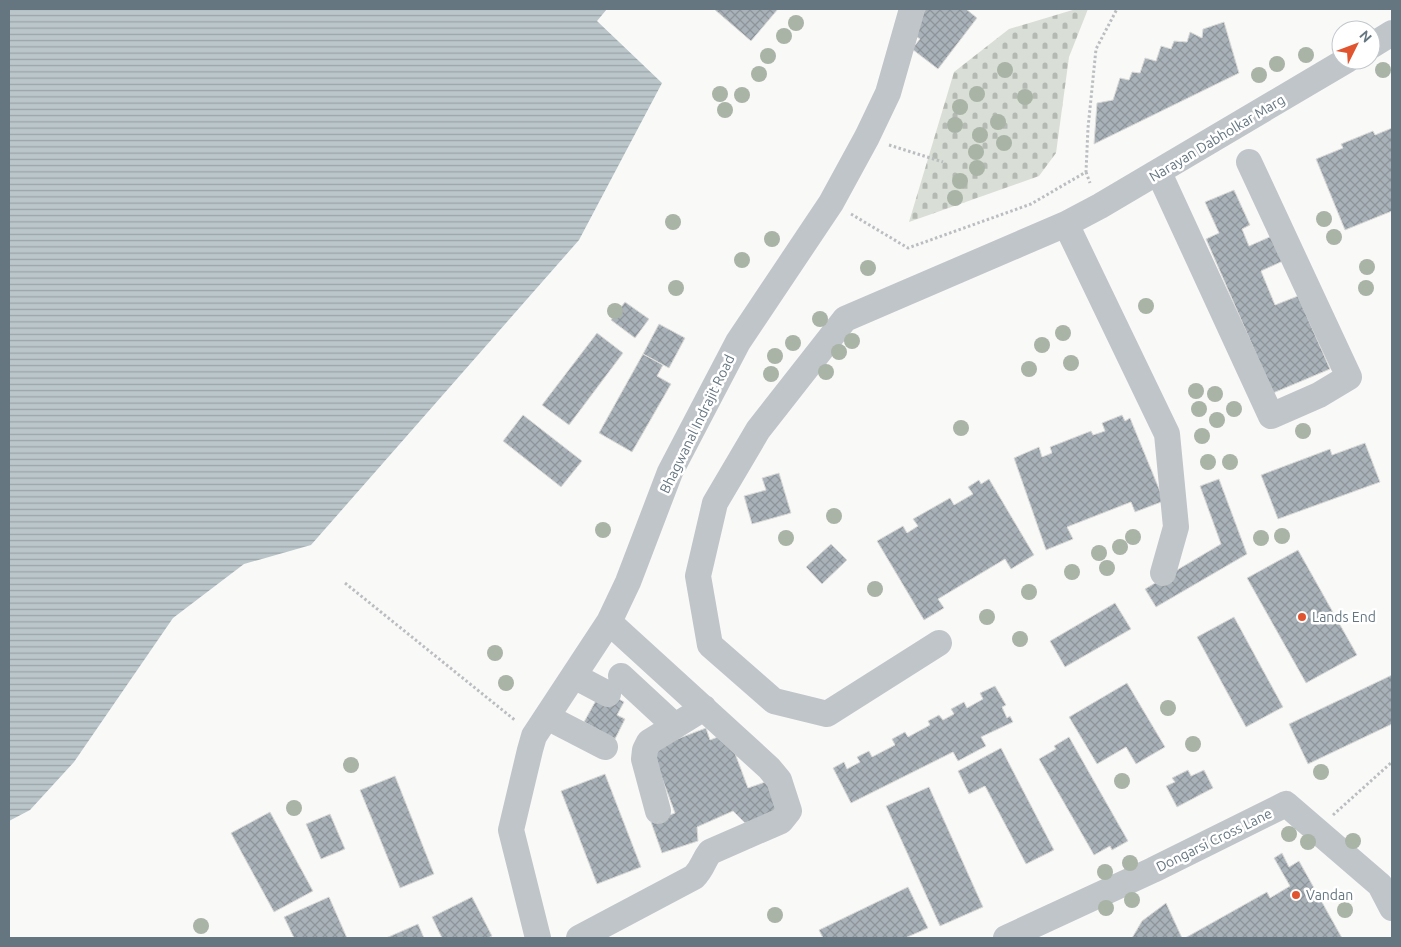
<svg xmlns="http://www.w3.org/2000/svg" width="1401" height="947" font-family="Ubuntu,sans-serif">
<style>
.cemetery{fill:url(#cemetery-stones)}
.water{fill:url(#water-rules)}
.building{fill:url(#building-cross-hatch);stroke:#dbdbd9}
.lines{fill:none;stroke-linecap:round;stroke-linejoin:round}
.path{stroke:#bbbec1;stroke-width:3;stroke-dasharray:2.5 2.5;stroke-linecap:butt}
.minor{stroke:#c0c5c9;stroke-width:26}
.tree{fill:#a9b3a6}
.poi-dot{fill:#e05430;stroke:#fff;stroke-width:2}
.labels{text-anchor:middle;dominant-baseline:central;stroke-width:5;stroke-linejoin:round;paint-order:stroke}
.street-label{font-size:14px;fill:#657681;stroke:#fff}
.poi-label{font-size:14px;fill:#657681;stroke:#fff;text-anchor:start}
</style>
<defs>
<pattern id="cemetery-stones" width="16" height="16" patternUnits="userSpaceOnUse" patternTransform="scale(1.25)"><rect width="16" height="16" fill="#d9ded6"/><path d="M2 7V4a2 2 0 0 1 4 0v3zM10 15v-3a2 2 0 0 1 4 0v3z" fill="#b4b9b3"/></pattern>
<pattern id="water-rules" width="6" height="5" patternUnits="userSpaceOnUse" patternTransform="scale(1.25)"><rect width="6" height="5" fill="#bac6ca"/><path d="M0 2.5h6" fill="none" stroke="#9ba5a9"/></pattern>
<pattern id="building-cross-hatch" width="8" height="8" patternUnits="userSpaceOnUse" patternTransform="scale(1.25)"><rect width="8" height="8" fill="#a9b2b8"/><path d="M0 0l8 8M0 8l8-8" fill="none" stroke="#8d959b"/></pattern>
</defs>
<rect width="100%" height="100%" fill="#f9f9f7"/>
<path class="cemetery" d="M1076,9H1088L1069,57L1056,153L1039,176L909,222L954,72L1009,29Z"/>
<path class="water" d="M9,9H607L597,21L662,83L579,240L311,545L244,564L173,618L74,762L30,810L9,821Z"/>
<path class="building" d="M714,9H778L751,41Z
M926,9H966L977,18L938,69L912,49L920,39L913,34L921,15Z
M1224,22L1239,73L1094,144L1097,103L1113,100L1120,78L1129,80L1132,72L1140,73L1145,58L1156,61L1161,46L1171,49L1174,41L1187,42L1190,32L1202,38L1203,29Z
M1392,128V211L1345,230L1316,159L1343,148L1341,144L1373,131L1375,135Z
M1234,190L1250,225L1242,229L1249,246L1272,236L1283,261L1261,271L1275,305L1298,296L1330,369L1273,393L1206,239L1219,233L1205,202Z
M625,302L649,319L635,338L611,320Z
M659,324L685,338L669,368L643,354Z
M597,333L623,353L569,425L542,405Z
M643,354L663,365L657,376L671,384L632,452L599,433Z
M523,415L582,461L561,487L503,441Z
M1122,415L1125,421L1130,418L1164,501L1135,512L1131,502L1067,527L1073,539L1046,550L1014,458L1039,447L1042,457L1052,453L1050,447L1091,431L1093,435L1105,431L1102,423Z
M1365,443L1380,482L1278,519L1261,475L1330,449L1332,455Z
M779,473L791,513L752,524L744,496L766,490L762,478Z
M989,479L1034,555L1011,569L1005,559L938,599L944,608L924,620L877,541L903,526L907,533L918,526L913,519L950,498L954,505L973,494L968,487L979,480L981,484Z
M1219,479L1247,554L1156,607L1145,589L1221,544L1200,486Z
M831,544L847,560L822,584L806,567Z
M1298,550L1357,655L1306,683L1247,578Z
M1115,603L1131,629L1065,667L1050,641Z
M1234,617L1283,707L1246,727L1197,637Z
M1392,675V724L1308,764L1289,724Z
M1127,683L1165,747L1136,764L1126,747L1097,764L1069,717Z
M995,686L1006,705L1002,707L1007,718L1010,716L1013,722L981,737L986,746L958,761L953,752L851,803L833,768L844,762L847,769L860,762L857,757L869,751L872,757L895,745L892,739L905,732L908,737L930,725L928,721L939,715L943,720L954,714L951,709L964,702L967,708L983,699L980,693Z
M599,695H612L624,702L617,715L625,719L615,739L584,722Z
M706,728L710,740L723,735L730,740L748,788L771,780L782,810L745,823L733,811L697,827L698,841L662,853L651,822L675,813L651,749Z
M1069,737L1128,841L1112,850L1110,846L1094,855L1039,759L1056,749L1054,746Z
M1001,748L1054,850L1026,864L985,786L969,794L958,771Z
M1188,770L1191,776L1204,770L1213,788L1177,807L1166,786L1175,782L1172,778Z
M605,774L641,867L597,884L561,791Z
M395,776L434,874L400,888L360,790Z
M929,787L983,907L940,926L886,806Z
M270,812L313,891L274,912L231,833Z
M330,814L345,849L321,859L306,824Z
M1282,853L1289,867L1299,861L1342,938H1185L1267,892L1270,898L1290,886L1274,858Z
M908,887L928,928L905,938H823L819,930Z
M329,897L347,938H294L284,917Z
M472,897L492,936L488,938H442L432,917Z
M1166,903L1182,938H1132L1142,921Z
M418,924L424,938H386Z"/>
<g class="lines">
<path class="path" d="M889,145L943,162
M1086,172L1090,183
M851,214L908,248L1031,204L1086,172L1088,128L1096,49L1117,9
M345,583L516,721
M1333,815L1392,762"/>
<path class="minor" d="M1371,46L1392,33
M1159,173L1271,416L1319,395L1349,377L1249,162
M1066,224L1167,434L1176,527L1163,573
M939,643L827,714L774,701L710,645L698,576L715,503L758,430L845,319L1066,224L1100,206L1347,60
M574,676L608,694
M621,676L675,726
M547,717L605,747
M658,811L644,759L645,750L649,742L704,708
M538,938L511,830L530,750L534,736L609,622L628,582L670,472L738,342L831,203L867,137L888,93L912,9
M579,938L694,877C703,868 703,861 710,852L781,821L789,811L779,780L769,768L609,622
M1006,938L1153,870L1286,804L1380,885L1392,908"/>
</g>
<g class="tree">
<circle cx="796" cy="23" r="8"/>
<circle cx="784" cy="36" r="8"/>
<circle cx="1306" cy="55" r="8"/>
<circle cx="768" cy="56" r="8"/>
<circle cx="1277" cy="64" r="8"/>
<circle cx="1005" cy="70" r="8"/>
<circle cx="1383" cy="70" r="8"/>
<circle cx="759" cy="74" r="8"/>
<circle cx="1259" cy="75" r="8"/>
<circle cx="720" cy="94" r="8"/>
<circle cx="977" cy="94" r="8"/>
<circle cx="742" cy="95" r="8"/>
<circle cx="1025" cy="97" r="8"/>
<circle cx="960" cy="107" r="8"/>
<circle cx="725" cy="110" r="8"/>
<circle cx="998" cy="122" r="8"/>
<circle cx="955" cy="125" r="8"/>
<circle cx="980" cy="135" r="8"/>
<circle cx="1004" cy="143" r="8"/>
<circle cx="976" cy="152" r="8"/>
<circle cx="977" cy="168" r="8"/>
<circle cx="960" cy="181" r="8"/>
<circle cx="955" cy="198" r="8"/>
<circle cx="1324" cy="219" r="8"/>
<circle cx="673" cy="222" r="8"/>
<circle cx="1334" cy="237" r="8"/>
<circle cx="772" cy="239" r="8"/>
<circle cx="742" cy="260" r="8"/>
<circle cx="1367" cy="267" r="8"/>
<circle cx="868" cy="268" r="8"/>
<circle cx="676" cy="288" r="8"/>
<circle cx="1366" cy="288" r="8"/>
<circle cx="1146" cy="306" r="8"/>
<circle cx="615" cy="311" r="8"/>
<circle cx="820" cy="319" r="8"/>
<circle cx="1063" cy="333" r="8"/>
<circle cx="852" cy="341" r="8"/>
<circle cx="793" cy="343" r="8"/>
<circle cx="1042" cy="345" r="8"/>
<circle cx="839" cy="352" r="8"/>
<circle cx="775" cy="356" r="8"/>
<circle cx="1071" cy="363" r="8"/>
<circle cx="1029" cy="369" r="8"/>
<circle cx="826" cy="372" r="8"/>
<circle cx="771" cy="374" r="8"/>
<circle cx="1196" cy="391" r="8"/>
<circle cx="1215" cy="394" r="8"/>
<circle cx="1199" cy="409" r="8"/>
<circle cx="1234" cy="409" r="8"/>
<circle cx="1217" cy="420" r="8"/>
<circle cx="961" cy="428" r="8"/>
<circle cx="1303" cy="431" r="8"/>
<circle cx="1202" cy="436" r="8"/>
<circle cx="1208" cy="462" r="8"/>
<circle cx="1230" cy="462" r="8"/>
<circle cx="834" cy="516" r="8"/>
<circle cx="603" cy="530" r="8"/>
<circle cx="1282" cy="536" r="8"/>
<circle cx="1133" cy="537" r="8"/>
<circle cx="786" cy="538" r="8"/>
<circle cx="1261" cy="538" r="8"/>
<circle cx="1120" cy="547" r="8"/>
<circle cx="1099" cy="553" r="8"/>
<circle cx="1107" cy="568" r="8"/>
<circle cx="1072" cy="572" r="8"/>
<circle cx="875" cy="589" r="8"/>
<circle cx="1029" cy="592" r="8"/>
<circle cx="987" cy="617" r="8"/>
<circle cx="1020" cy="639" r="8"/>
<circle cx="495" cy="653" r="8"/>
<circle cx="506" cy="683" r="8"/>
<circle cx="1168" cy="708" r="8"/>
<circle cx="1193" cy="744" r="8"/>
<circle cx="351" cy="765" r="8"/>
<circle cx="1321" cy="772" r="8"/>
<circle cx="1122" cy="781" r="8"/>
<circle cx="294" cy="808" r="8"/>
<circle cx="1289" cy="834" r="8"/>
<circle cx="1353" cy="841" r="8"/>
<circle cx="1308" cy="842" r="8"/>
<circle cx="1130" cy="863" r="8"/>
<circle cx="1105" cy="872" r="8"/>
<circle cx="1132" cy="900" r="8"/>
<circle cx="1106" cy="908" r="8"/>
<circle cx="1345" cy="910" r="8"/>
<circle cx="775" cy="915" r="8"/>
<circle cx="201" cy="926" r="8"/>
</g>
<g class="poi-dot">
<circle cx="1302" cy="617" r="5"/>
<circle cx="1296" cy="895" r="5"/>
</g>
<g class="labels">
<g class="street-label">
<text transform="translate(1217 138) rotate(-31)">Narayan Dabholkar Marg</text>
<text transform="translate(697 424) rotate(-64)">Bhagwanal Indrajit Road</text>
<text transform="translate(1214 840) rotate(-26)">Dongarsi Cross Lane</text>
</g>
<g class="poi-label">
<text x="1312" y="617">Lands End</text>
<text x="1306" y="895">Vandan</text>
</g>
</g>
<rect width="1401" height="947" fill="none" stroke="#657681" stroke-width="20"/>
<g transform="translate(1356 45) rotate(48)"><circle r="24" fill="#ffffff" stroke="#c1c8cd"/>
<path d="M0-4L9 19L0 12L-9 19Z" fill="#e05430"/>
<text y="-8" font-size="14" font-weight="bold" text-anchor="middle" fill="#657681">N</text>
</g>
</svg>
